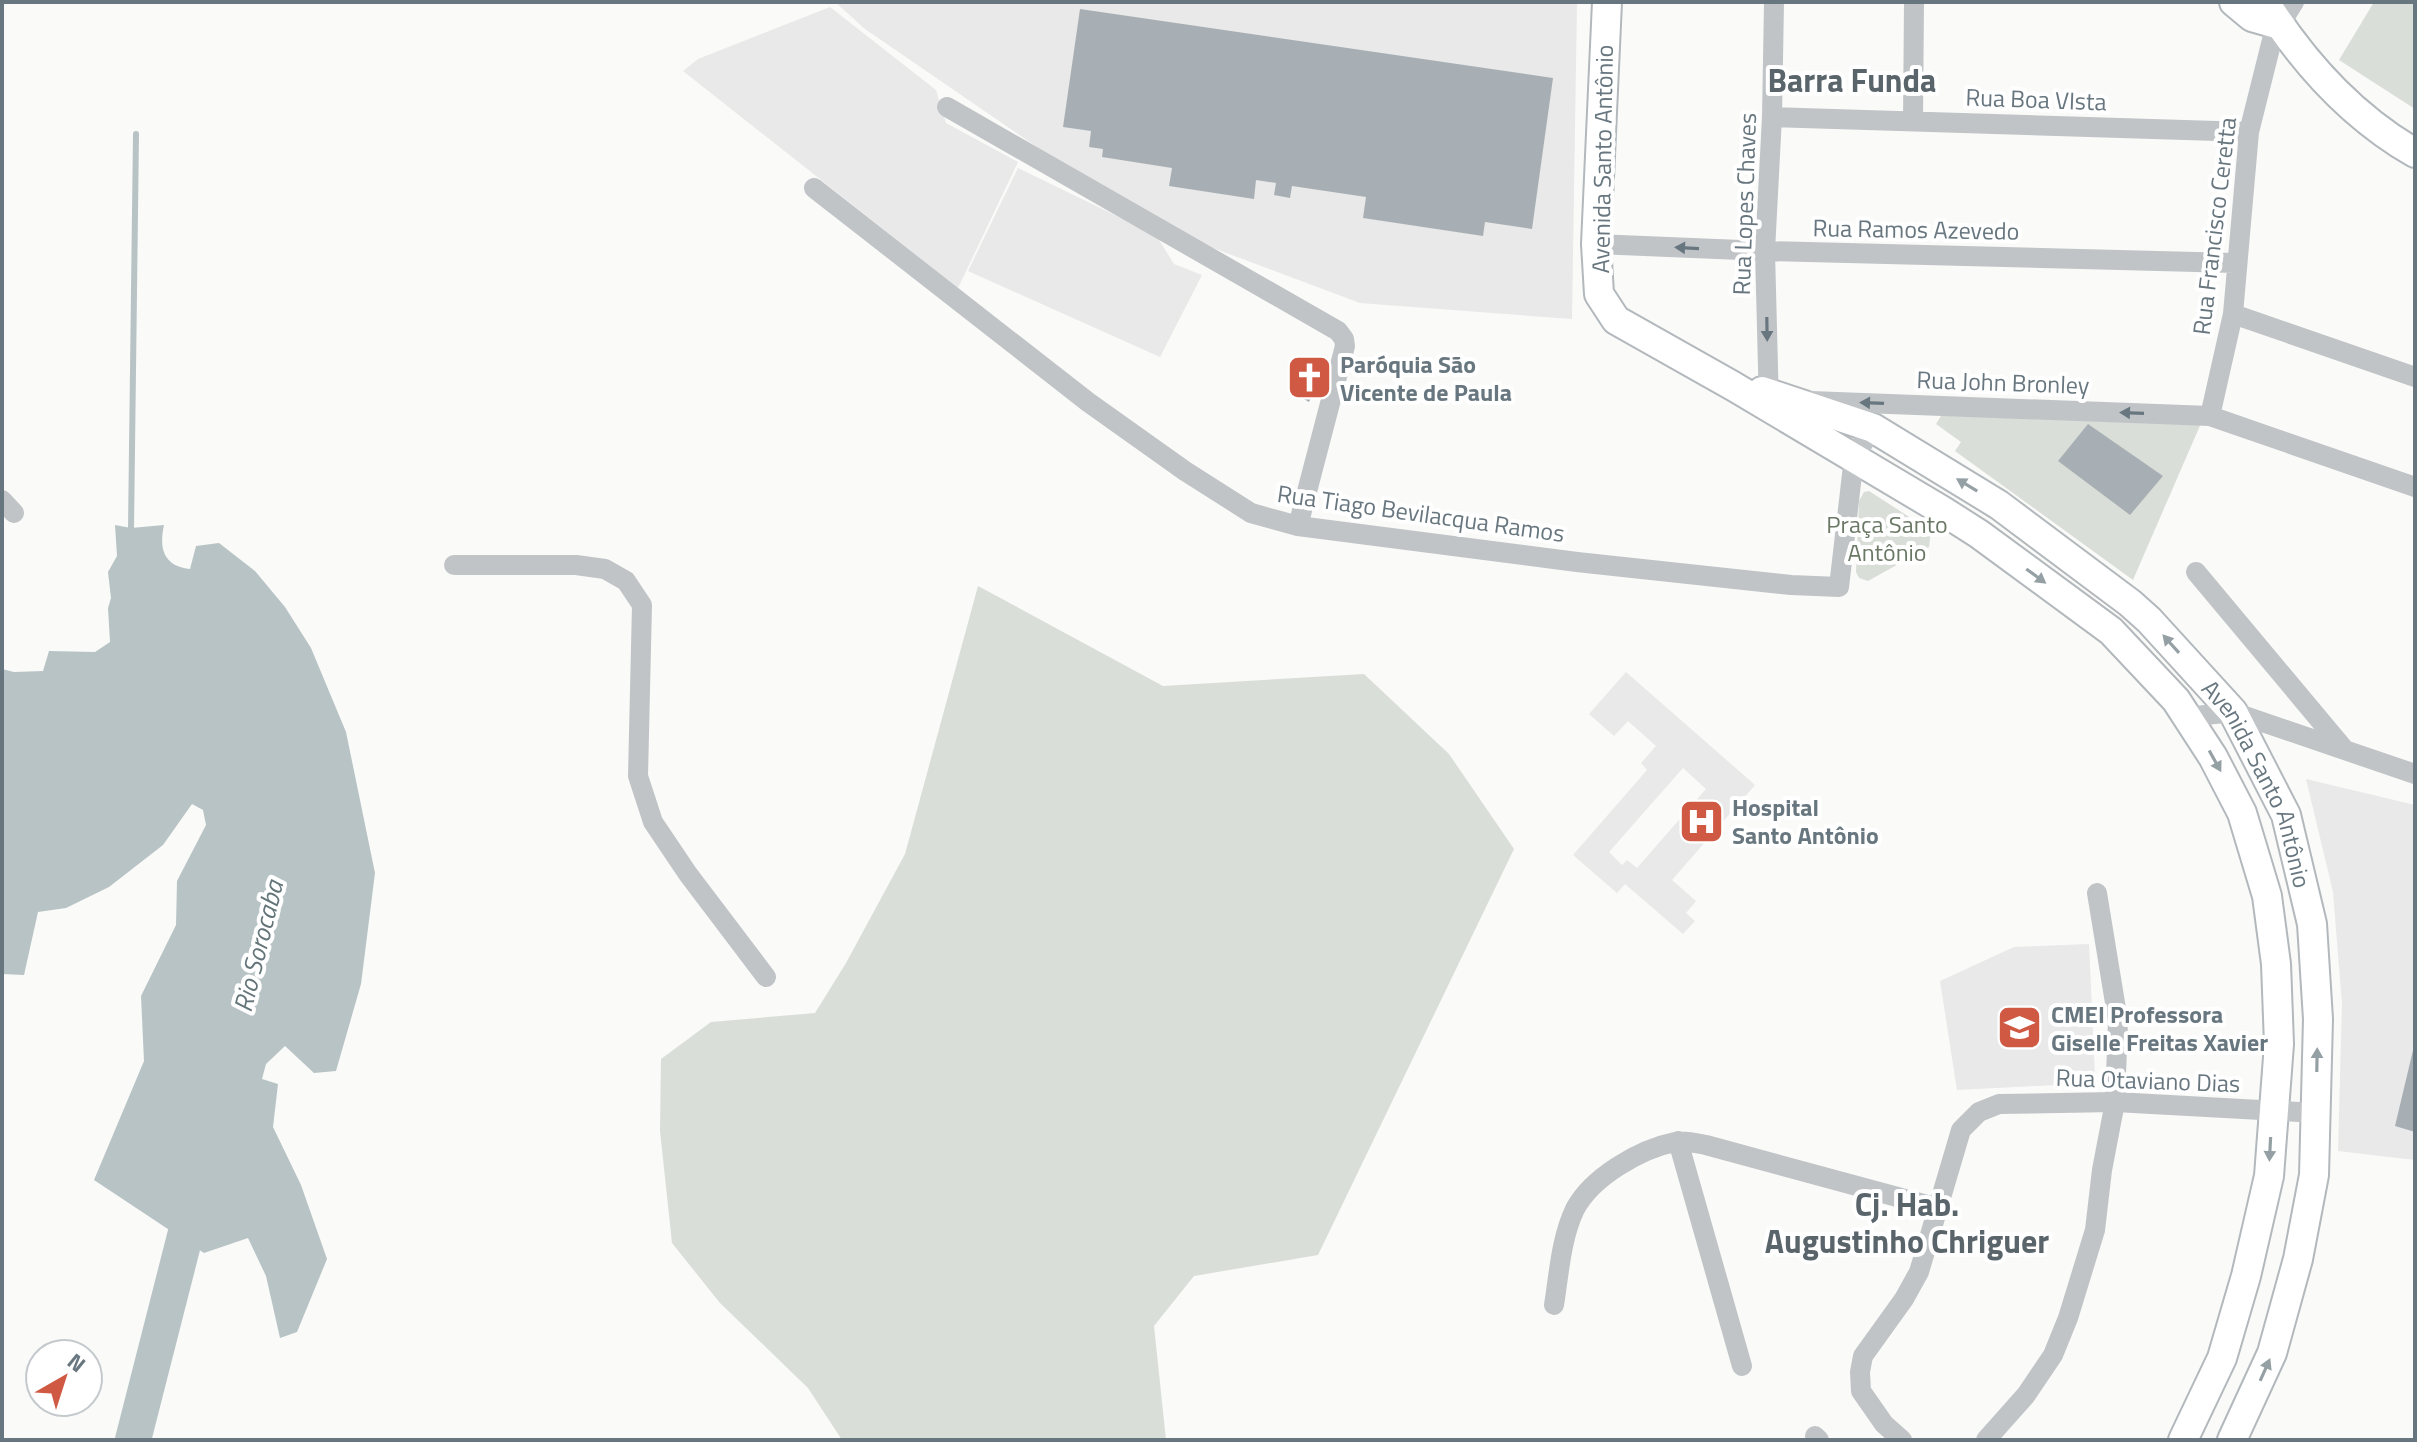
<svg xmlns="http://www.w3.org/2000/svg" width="2417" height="1442" font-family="'Titillium Web',sans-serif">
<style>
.built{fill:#e8e9e8;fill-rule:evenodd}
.green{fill:#daded8}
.water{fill:#b8c3c6}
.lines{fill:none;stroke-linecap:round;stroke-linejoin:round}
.stream{stroke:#b8c3c6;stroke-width:6}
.river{stroke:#b8c3c6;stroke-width:36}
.building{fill:#a8afb4}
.secondary-casing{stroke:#b2b8bc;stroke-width:32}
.street{stroke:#c0c4c7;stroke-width:20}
.secondary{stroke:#fff;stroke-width:28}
.oneway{fill:#68777f}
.oneway2{fill:#95a0a5}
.labels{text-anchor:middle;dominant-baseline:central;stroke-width:8;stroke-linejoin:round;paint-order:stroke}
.street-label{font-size:24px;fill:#68777f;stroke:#fff}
.poi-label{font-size:24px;font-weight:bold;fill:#68777f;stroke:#fff;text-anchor:start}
.park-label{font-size:24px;fill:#6b7866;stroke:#fff}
.water-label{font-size:26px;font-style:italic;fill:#637579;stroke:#fff}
.district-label{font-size:32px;font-weight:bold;fill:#5a656b;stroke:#fff}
</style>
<rect width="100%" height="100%" fill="#fafaf8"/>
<path class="built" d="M835,2H1577L1572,319L1360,303L1205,245L1063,165L865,29Z
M830,7L936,90L946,123L1018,162L958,288L683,71L698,59Z
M1018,168L1156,235L1174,264L1202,275L1160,357L968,271Z
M1626,672L1755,785L1672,880L1696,901L1686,913L1695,921L1683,934L1625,884L1617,893L1573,855L1647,770L1641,763L1656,746L1628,721L1614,736L1589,714ZM1683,768L1706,789L1637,868L1627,860L1622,865L1609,852Z
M2306,779L2415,805V1160L2338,1151L2342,1004L2333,892Z
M2089,944L2095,1076L2074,1084L1957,1090L1940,981L2014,947Z"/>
<path class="green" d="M2374,2H2415V109L2339,60Z
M1944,411L2202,421L2133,580L1955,451L1961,442L1936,424Z
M1869,491L1931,531L1929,547L1868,581L1859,578L1856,572L1859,501L1864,492Z
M978,586L1163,686L1364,674L1449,754L1514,849L1318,1255L1194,1276L1154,1326L1166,1440H842L808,1388L720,1303L672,1243L660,1131L661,1059L711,1022L815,1013L846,963L905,854Z"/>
<path class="water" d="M115,525L131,528L164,525C159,548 163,566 190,569L196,546L219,543L255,571L285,607L311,648L346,732L375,873L361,984L336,1071L314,1073L285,1046L266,1064L262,1079L278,1084L273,1127L301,1185L327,1259L297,1332L280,1338L266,1276L248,1238L204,1253L94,1180L144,1061L141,996L176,925L177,881L206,825L203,810L192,804L163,845L109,887L66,908L38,912L24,975L2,974V669L14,672L43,671L49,651L95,652L110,642L108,608L111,598L108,572L117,556Z"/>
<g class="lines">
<path class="stream" d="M131,528L136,134"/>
<path class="river" d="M133,1440L196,1193"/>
</g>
<path class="building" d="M1080,9L1553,78L1532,229L1485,222L1483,236L1363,218L1366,197L1292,186L1290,198L1274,195L1276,183L1256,180L1254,199L1169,186L1172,168L1102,157L1103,149L1089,147L1091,131L1063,127Z
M1307,356L1327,365L1309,402L1290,391Z
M2088,424L2163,476L2130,515L2058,461Z
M2414,1046H2415V1132L2395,1126Z"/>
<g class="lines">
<defs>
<g id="secondary">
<path d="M1607,2L1596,244L1599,294L1616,320L1733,386L1943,511L1979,534L2111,631L2176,700L2213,757L2242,813L2267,896L2276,964L2279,1044L2269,1176L2246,1276L2222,1358L2183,1440"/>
<path d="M2234,2L2252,17L2280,25"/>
<path d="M2265,2C2304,64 2351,116 2415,153"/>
<path id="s1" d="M1762,391L1873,428L1999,505L2130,603L2149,620L2233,712L2286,815L2312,924L2318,1019L2314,1175L2298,1259L2272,1353L2232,1440"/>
</g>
</defs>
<use href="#secondary" class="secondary-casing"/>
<path class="street" d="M947,107L1338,331L1344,339L1345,346L1298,526
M1772,117L2249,132
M1913,121L1914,2
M814,188L1088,402L1185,471L1251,513L1298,526L1577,562L1791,585L1839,587L1854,457L1873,428
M1596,244L1765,251L2235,263
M2233,314L2415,377
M1811,401L2210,416L2415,487
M1769,406L1765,251L1772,117L1774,2
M2210,416L2233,314L2249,132L2273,36L2294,2
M2,500L14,513
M454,565H576L605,569L626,581L642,605L638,776L653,822L688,874L766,977
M2196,572L2344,749
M2187,717L2233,712L2415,774
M1678,1141L1742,1366
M1554,1305C1559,1274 1561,1238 1575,1209C1592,1177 1640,1149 1675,1142C1684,1140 1696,1143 1706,1145L1938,1208
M1815,1436L1819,1440
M1902,1440L1884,1424L1861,1391L1860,1372L1863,1356L1904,1299L1919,1272L1961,1130L1979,1112L1999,1104L2115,1102L2317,1113
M1986,1440L2026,1395L2053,1355L2068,1318L2095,1230L2102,1170L2115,1102L2118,1021L2097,893"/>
<use href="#secondary" class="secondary"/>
</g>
<defs><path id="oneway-solid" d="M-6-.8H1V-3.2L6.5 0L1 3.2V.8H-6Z" transform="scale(2)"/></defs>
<g class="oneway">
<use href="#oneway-solid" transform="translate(1687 248) rotate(-177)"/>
<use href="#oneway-solid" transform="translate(1767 329) rotate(89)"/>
<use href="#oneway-solid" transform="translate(1872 403) rotate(-178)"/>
<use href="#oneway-solid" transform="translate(2132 413) rotate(-178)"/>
</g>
<g class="oneway2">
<use href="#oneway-solid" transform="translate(1967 485) rotate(-149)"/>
<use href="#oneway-solid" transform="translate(2036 576) rotate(36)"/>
<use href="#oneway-solid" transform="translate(2171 644) rotate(-132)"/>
<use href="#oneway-solid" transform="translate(2215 761) rotate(61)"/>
<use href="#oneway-solid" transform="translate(2317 1060) rotate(-89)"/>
<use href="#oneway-solid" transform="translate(2270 1149) rotate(93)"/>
<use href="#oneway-solid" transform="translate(2265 1370) rotate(-66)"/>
</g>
<defs>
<symbol id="church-square" viewBox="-11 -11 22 22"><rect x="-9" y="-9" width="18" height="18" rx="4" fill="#cf5943" stroke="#fff"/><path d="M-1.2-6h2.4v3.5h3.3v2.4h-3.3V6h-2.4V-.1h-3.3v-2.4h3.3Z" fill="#fff"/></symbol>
<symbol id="hospital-square" viewBox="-11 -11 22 22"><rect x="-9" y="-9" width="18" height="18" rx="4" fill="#cf5943" stroke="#fff"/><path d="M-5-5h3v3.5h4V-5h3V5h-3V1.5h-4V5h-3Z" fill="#fff"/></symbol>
<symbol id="school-square" viewBox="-11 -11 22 22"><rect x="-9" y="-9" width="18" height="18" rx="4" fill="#cf5943" stroke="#fff"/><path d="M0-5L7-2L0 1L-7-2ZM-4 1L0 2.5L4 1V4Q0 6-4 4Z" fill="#fff"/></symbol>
</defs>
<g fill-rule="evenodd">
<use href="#church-square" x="1284" y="352" width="51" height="51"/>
<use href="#hospital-square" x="1676" y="796" width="51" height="51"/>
<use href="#school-square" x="1994" y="1002" width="51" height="51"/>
</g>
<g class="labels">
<g class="street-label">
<text transform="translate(2036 99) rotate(2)">Rua Boa VIsta</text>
<text transform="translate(1602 159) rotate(-89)">Avenida Santo Antônio</text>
<text transform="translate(1744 204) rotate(-88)">Rua Lopes Chaves</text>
<text transform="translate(2214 226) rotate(-83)">Rua Francisco Ceretta</text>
<text transform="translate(1916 229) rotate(1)">Rua Ramos Azevedo</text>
<text transform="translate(2003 382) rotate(2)">Rua John Bronley</text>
<text transform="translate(1421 513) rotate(8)">Rua Tiago Bevilacqua Ramos</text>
<text stroke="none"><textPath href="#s1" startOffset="654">Avenida Santo Antônio</textPath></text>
<text transform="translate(2148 1080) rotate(2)">Rua Otaviano Dias</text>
</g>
<g class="poi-label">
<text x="1340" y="364">Paróquia São<tspan x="1340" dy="28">Vicente de Paula</tspan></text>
<text x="1732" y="807">Hospital<tspan x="1732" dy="28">Santo Antônio</tspan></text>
<text x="2051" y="1014">CMEI Professora<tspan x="2051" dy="28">Giselle Freitas Xavier</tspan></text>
</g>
<g class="park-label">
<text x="1887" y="524">Praça Santo<tspan x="1887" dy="28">Antônio</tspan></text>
</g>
<g class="water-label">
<text transform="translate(258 946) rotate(-76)">Rio Sorocaba</text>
</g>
<g class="district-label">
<text x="1852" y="80">Barra Funda</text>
<text x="1907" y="1204">Cj. Hab.<tspan x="1907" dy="37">Augustinho Chriguer</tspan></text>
</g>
</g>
<rect width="2417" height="1442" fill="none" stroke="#68777f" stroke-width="8"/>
<g transform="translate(64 1378) rotate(39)"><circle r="38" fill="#ffffff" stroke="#c3c9cc" stroke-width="2"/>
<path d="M0-6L14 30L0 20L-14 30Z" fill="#cf5943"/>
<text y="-12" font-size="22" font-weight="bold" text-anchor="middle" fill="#68777f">N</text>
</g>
</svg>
